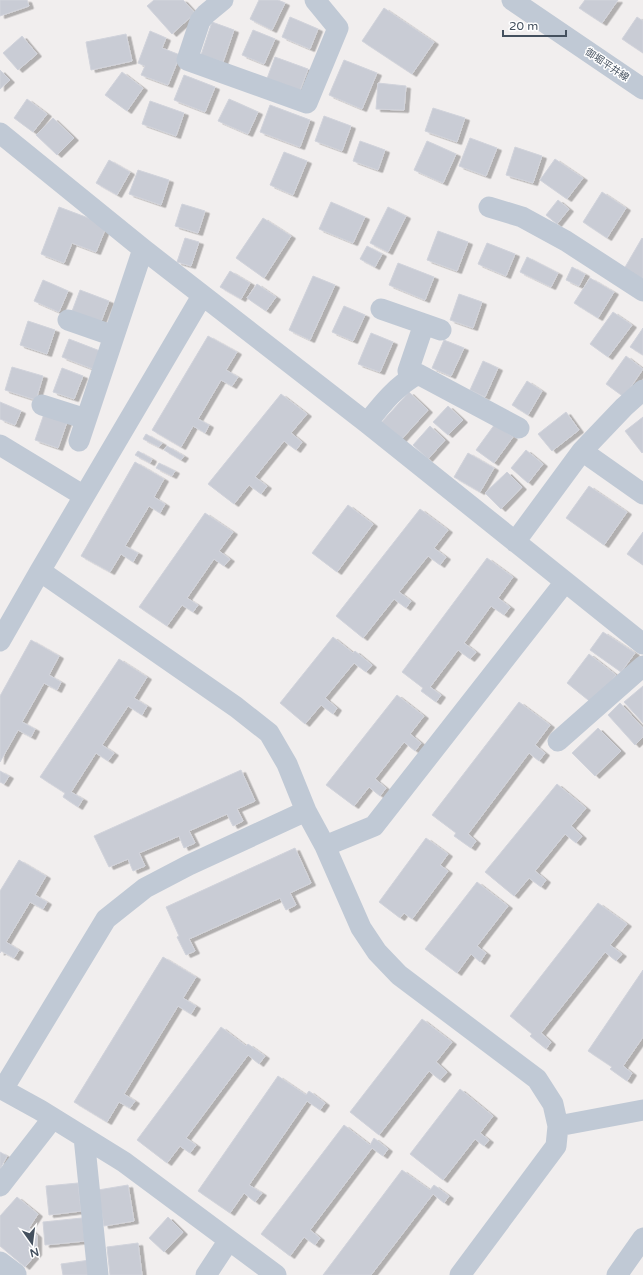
<svg xmlns="http://www.w3.org/2000/svg" width="643" height="1275" font-family="'Varela Round','Noto Sans JP',sans-serif">
<style>
.building{fill:#c9ccd5;stroke:#d1d3db;filter:url(#shadow)}
.lines{fill:none;stroke-linecap:round;stroke-linejoin:round}
.minor{stroke:#c0c9d5;stroke-width:21}
.labels{text-anchor:middle;dominant-baseline:central;stroke-width:3;stroke-linejoin:round;paint-order:stroke}
.street-label{font-size:10px;fill:#44505e;stroke:#fff}
</style>
<defs>
<filter id="shadow"><feDropShadow dx="4.5" dy="2.5" stdDeviation="0" flood-color="#0004"/></filter>
</defs>
<rect width="100%" height="100%" fill="#f1eeee"/>
<path class="building" d="M0,0H27L29,6L0,16Z
M154,0H183L195,13L172,34L147,6Z
M259,0H278L285,3L272,30L250,19Z
M585,0H618L602,23L579,8Z
M384,8L434,42L412,74L362,41Z
M290,17L318,29L310,49L282,37Z
M637,17L643,21V53L622,39Z
M212,22L234,30L223,62L201,55Z
M253,30L275,39L264,64L242,55Z
M150,31L166,38L162,48L180,55L168,85L141,75L145,66L138,63Z
M126,34L132,61L91,70L86,42Z
M22,36L37,54L18,70L3,53Z
M275,57L308,69L298,96L265,84Z
M344,60L377,73L362,109L329,95Z
M0,70L10,80L0,89Z
M122,72L143,88L127,111L105,95Z
M184,75L215,87L205,112L174,100Z
M378,83L406,86L404,110L376,109Z
M27,99L47,114L33,132L14,118Z
M229,99L258,112L248,134L218,121Z
M150,101L184,113L176,136L142,124Z
M270,105L310,120L300,147L260,132Z
M433,108L465,118L457,142L425,131Z
M324,116L351,126L342,151L315,141Z
M53,118L74,138L57,155L36,135Z
M470,138L497,148L486,176L459,166Z
M360,141L385,150L378,170L353,161Z
M427,141L456,154L443,183L414,170Z
M515,147L542,156L533,183L506,175Z
M284,152L307,161L293,195L270,185Z
M555,159L583,178L567,199L540,180Z
M109,160L130,172L117,195L96,183Z
M138,170L169,180L161,205L129,194Z
M602,192L626,208L607,238L583,222Z
M558,200L569,209L557,224L546,215Z
M331,202L365,217L353,243L319,229Z
M182,204L205,211L198,233L175,226Z
M59,207L107,225L96,252L72,243L64,263L41,254Z
M388,207L406,216L388,252L370,243Z
M263,218L291,236L264,278L236,258Z
M438,231L468,242L457,271L427,260Z
M185,238L199,242L191,266L177,262Z
M642,238L643,239V281L624,269Z
M487,243L515,254L506,276L478,264Z
M367,246L382,254L375,267L360,259Z
M527,257L558,273L551,287L520,272Z
M398,263L434,277L425,300L389,285Z
M572,267L585,274L579,286L566,280Z
M230,271L250,283L241,299L220,287Z
M313,276L335,285L310,340L289,330Z
M590,278L614,292L598,318L574,303Z
M43,280L68,291L59,312L34,301Z
M257,284L276,297L266,311L247,298Z
M80,290L109,301L100,324L71,314Z
M459,294L482,302L473,328L450,320Z
M344,306L365,315L353,341L332,332Z
M613,312L632,325L608,357L590,344Z
M28,321L55,330L47,354L20,345Z
M643,328V355L630,347Z
M371,333L393,342L380,372L358,364Z
M208,336L237,352L226,370L238,377L232,386L221,380L198,419L209,425L205,433L193,426L181,447L152,430Z
M69,339L100,351L93,369L62,357Z
M444,340L464,348L451,376L432,368Z
M626,356L643,369L624,397L606,384Z
M483,361L498,368L485,397L470,390Z
M12,367L43,376L36,400L5,390Z
M62,368L83,376L74,399L53,392Z
M527,381L542,391L528,415L512,405Z
M409,392L428,410L399,442L380,424Z
M281,394L307,414L291,433L302,442L296,450L284,441L255,477L267,486L261,494L249,485L234,504L208,484Z
M0,402L21,411L15,425L0,419Z
M448,406L463,420L448,435L433,422Z
M566,412L579,430L552,451L538,434Z
M44,414L67,422L58,448L35,440Z
M643,417V452L642,453L625,431Z
M495,424L513,437L494,463L476,450Z
M430,426L445,440L428,459L413,445Z
M146,434L162,443L159,447L143,439Z
M167,446L184,456L181,460L164,450Z
M526,450L543,464L528,483L511,468Z
M138,451L152,459L150,463L135,455Z
M468,453L494,468L480,492L454,477Z
M135,462L164,479L154,497L165,504L160,513L149,506L125,546L138,553L133,562L121,554L110,572L81,556Z
M159,463L175,471L172,476L156,468Z
M507,472L522,487L501,509L485,493Z
M589,486L627,512L604,545L566,518Z
M348,505L373,524L337,572L312,553Z
M420,509L448,530L434,548L446,557L440,565L428,556L399,592L411,601L406,608L394,599L363,638L336,616Z
M205,513L233,532L219,551L230,559L224,566L214,559L187,598L198,605L193,612L182,605L167,626L139,607Z
M643,532V565L627,554Z
M487,558L513,577L498,598L510,607L504,615L491,606L464,643L476,652L470,659L458,650L430,687L441,695L436,702L421,691L423,688L402,672Z
M603,632L635,653L621,672L590,650Z
M333,637L353,653L355,651L372,665L366,672L354,663L325,698L337,708L333,714L321,705L305,724L280,703Z
M31,640L59,656L49,675L61,682L57,690L44,683L22,722L35,729L31,737L18,730L0,762V696Z
M589,654L616,675L593,704L567,683Z
M119,659L147,677L134,698L147,706L142,715L128,706L102,745L114,753L108,761L96,753L71,792L83,799L78,807L63,797L65,793L40,777Z
M643,686V723L624,702Z
M397,695L424,716L410,734L421,743L415,751L404,742L375,779L386,788L380,796L369,787L354,806L326,785Z
M519,702L550,725L535,745L545,753L539,761L529,753L468,834L476,841L471,848L454,836L456,833L432,815Z
M620,703L643,728V737L635,745L608,715Z
M598,728L621,751L595,776L572,753Z
M241,770L255,801L237,809L243,821L233,826L227,814L189,831L195,843L184,848L179,836L139,853L145,866L133,871L128,859L109,867L94,836Z
M0,771L9,776L4,784L0,782Z
M557,784L586,808L571,826L582,836L576,843L565,834L535,871L546,880L541,887L529,878L514,896L485,872Z
M426,838L448,854L440,865L448,871L412,919L404,913L400,918L379,902Z
M295,848L311,883L290,893L296,905L286,910L280,898L189,939L195,951L186,955L177,937L179,936L166,907Z
M19,860L46,876L35,895L47,902L43,909L30,902L6,942L19,950L14,958L1,951L0,953V891Z
M477,882L508,906L477,946L486,953L480,962L471,954L457,973L425,949Z
M598,903L627,924L610,945L622,954L616,961L605,952L541,1033L551,1042L546,1049L530,1036L532,1034L510,1016Z
M163,957L196,977L183,998L196,1006L191,1014L178,1006L124,1094L135,1101L130,1108L119,1102L107,1122L74,1102Z
M643,970V1037L623,1066L632,1073L627,1081L610,1069L612,1067L588,1051Z
M422,1019L452,1042L436,1062L447,1072L440,1080L429,1071L379,1135L350,1112Z
M221,1027L246,1046L248,1044L265,1056L259,1064L248,1055L186,1138L196,1145L190,1153L180,1146L167,1163L137,1140Z
M278,1076L306,1095L309,1091L325,1103L320,1110L307,1101L249,1185L262,1193L255,1202L244,1193L230,1213L198,1191Z
M460,1089L493,1116L480,1133L489,1140L484,1146L475,1139L443,1180L410,1154Z
M344,1125L370,1145L374,1138L388,1149L383,1156L372,1148L310,1230L320,1238L315,1245L304,1237L290,1256L261,1234Z
M0,1152L7,1156L0,1169Z
M402,1170L430,1190L434,1185L449,1196L444,1203L433,1194L371,1275H323Z
M78,1183L81,1211L49,1215L46,1186Z
M128,1185L134,1221L104,1226L98,1190Z
M17,1197L38,1214L29,1228L37,1235V1253L25,1267L0,1246V1216Z
M168,1217L183,1232L164,1252L149,1238Z
M82,1218L85,1241L45,1245L43,1222Z
M138,1243L142,1275H110L107,1247Z
M90,1260L92,1275H63L61,1264Z"/>
<g class="lines">
<path class="minor" d="M223,0L206,14L200,21L187,60L307,103L338,28L315,0
M512,0L643,89
M0,133L143,249L367,423L643,644
M489,207L522,217L566,241L643,291
M381,309L424,324
M68,320L114,336
M411,378L408,371L424,324L441,330
M42,405L86,419
M367,423C382,404 396,386 418,374L519,428
M79,441L143,249
M0,445L84,496
M582,451L643,494
M515,542L582,451L624,407L643,390
M40,571L236,707L269,733L287,764L306,811L325,846L361,928L377,952L399,975L537,1079L553,1104L558,1126L556,1146L460,1275
M0,641L40,571L202,296
M558,741L643,666
M325,846L374,826L565,582
M0,1088L40,1110L124,1162L276,1275
M3,1089L106,919L145,888L189,865L306,811
M558,1126L643,1110
M84,1137L98,1275
M0,1186L53,1118
M0,1262L16,1274
M206,1275L229,1240
M617,1275L643,1238"/>
</g>
<g class="labels">
<g class="street-label">
<text transform="translate(607 65) rotate(34)">御堀平井線</text>
</g>
</g>
<g transform="translate(32 1243) rotate(166)" stroke="#ffffff" stroke-width="3" paint-order="stroke">
<path d="M0-3L7 15L0 10L-7 15Z" fill="#44505e"/>
<text y="-6" font-size="11" font-weight="bold" text-anchor="middle" fill="#44505e">N</text>
</g>
<path d="M503 30v6h63v-6" fill="none" stroke="#44505e" stroke-width="2"/>
<text x="509" y="30" font-size="12" fill="#44505e" stroke="#ffffff" stroke-width="3" paint-order="stroke">20 m</text>
</svg>
